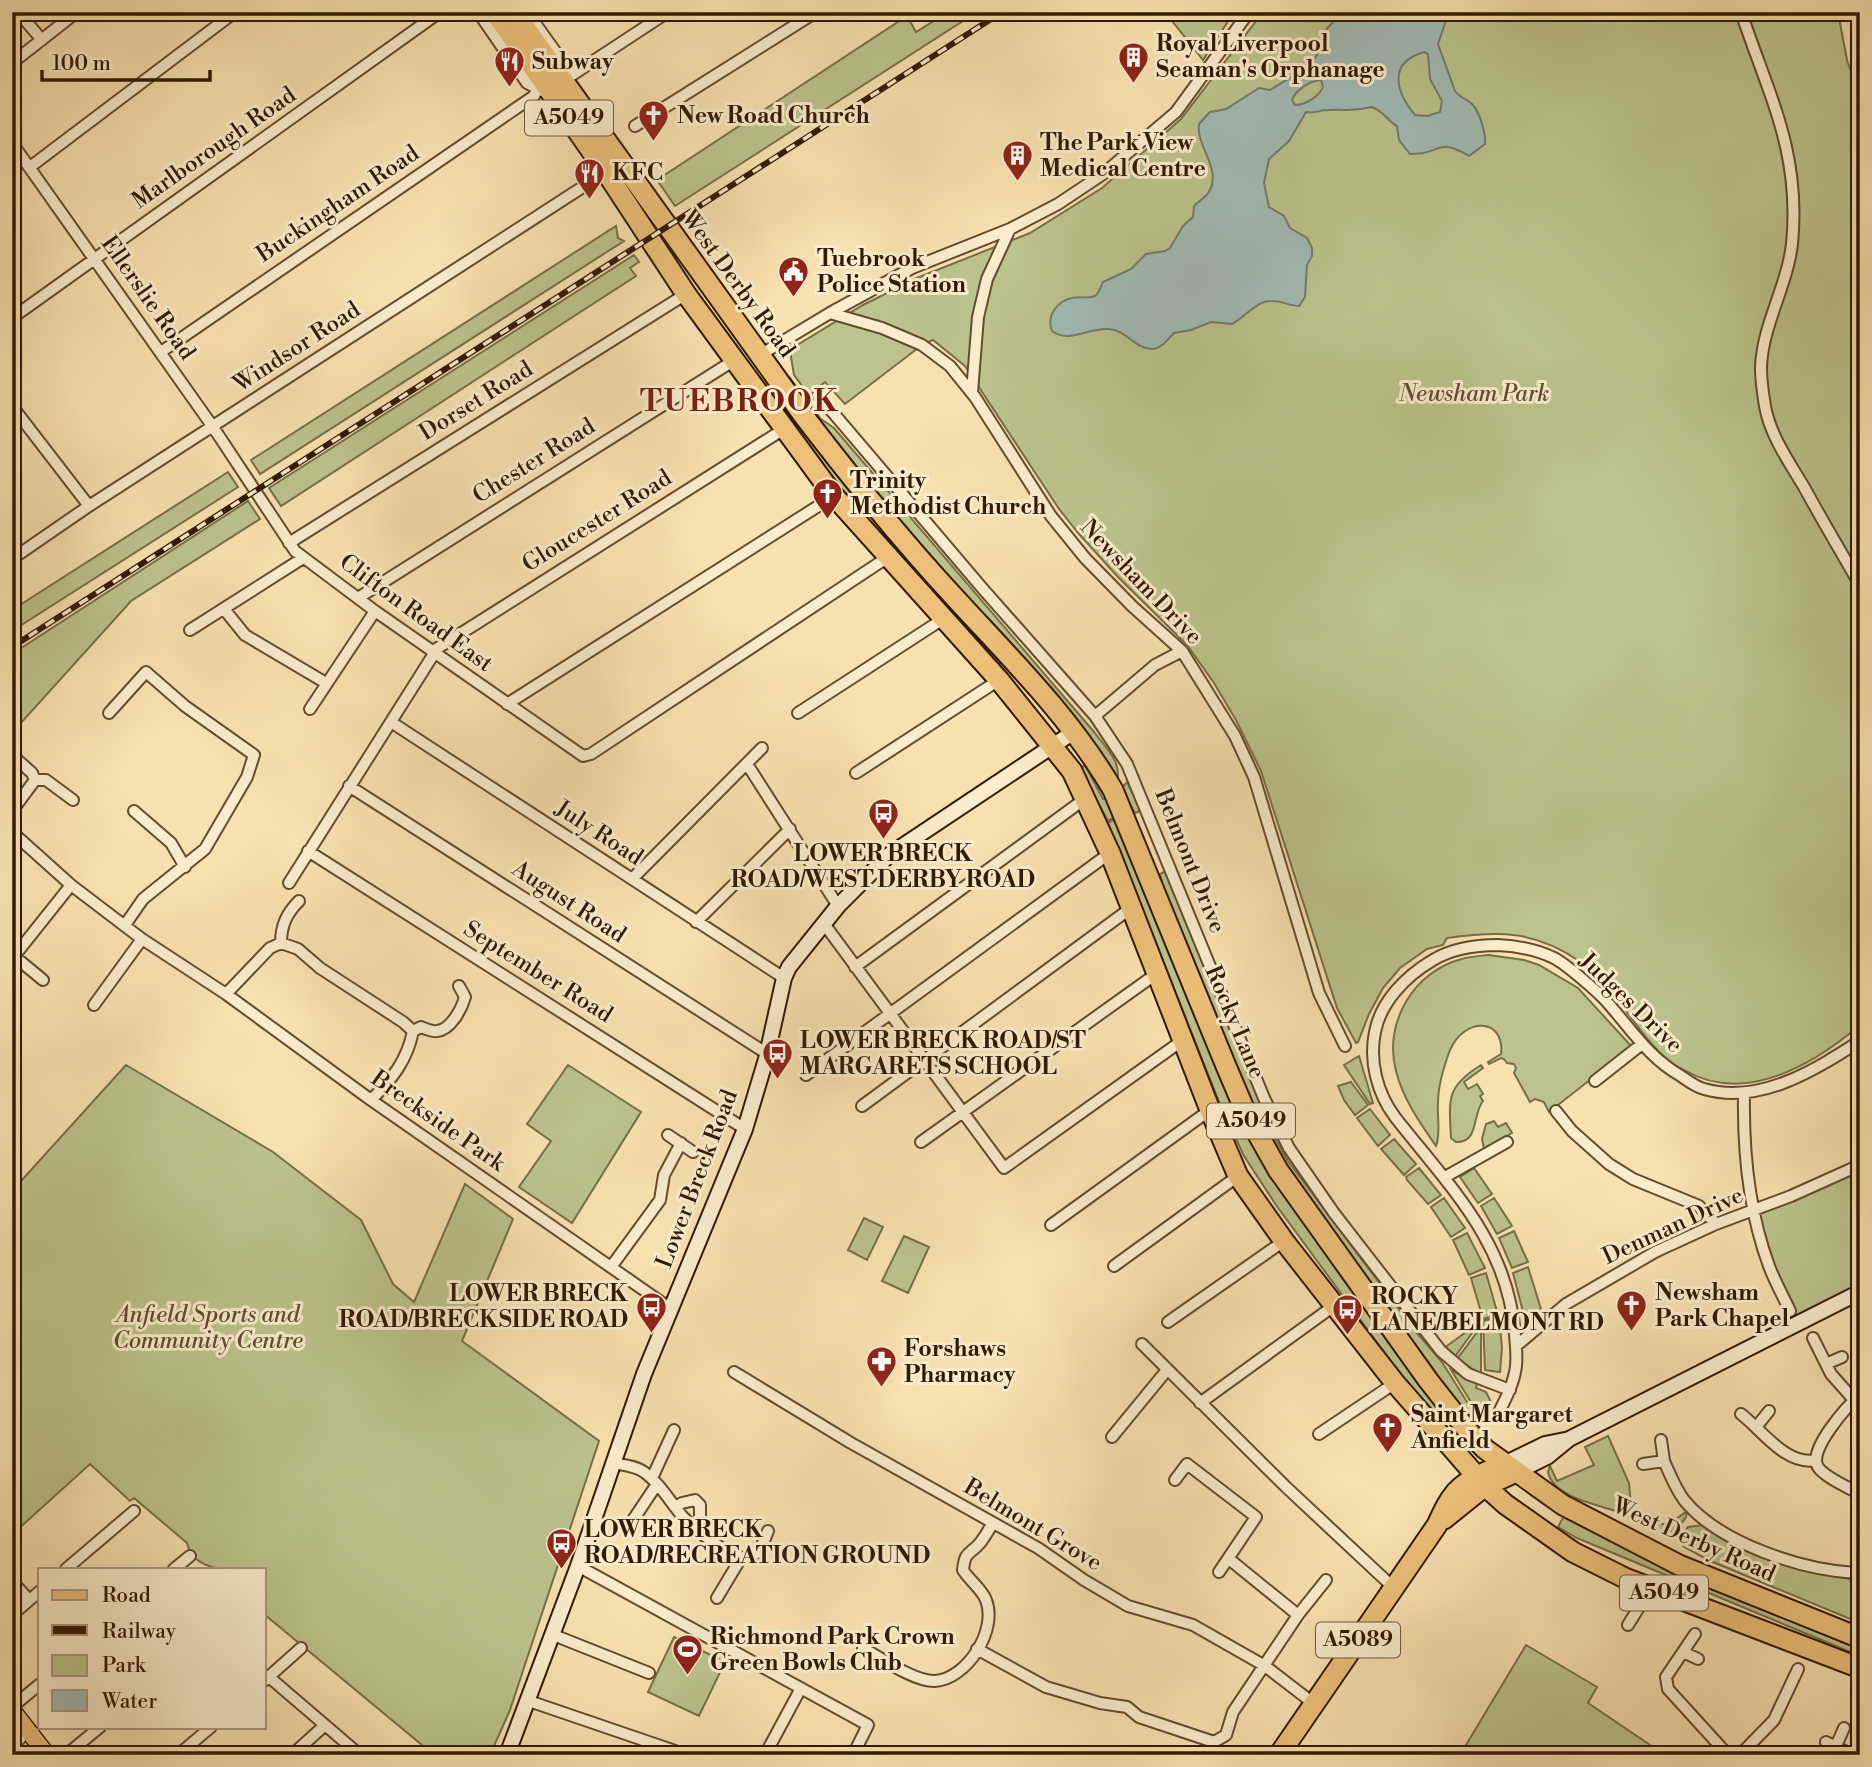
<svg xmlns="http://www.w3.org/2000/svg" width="1872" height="1767" font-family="'Libre Bodoni',serif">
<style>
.green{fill:#bcc38c;stroke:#776e48;stroke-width:2}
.water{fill:#a1bbb5;stroke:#757a6e;stroke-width:2;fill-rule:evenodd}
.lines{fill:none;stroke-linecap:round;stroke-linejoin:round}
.street-casing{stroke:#644b2e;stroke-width:14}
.secondary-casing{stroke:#321903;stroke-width:18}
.primary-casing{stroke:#321903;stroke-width:19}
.highway-casing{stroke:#321903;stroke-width:23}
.street{stroke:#faeccc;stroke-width:10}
.secondary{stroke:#faeccc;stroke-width:14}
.primary{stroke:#ecc078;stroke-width:16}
.highway{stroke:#ecc078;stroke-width:19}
.rail-casing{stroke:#321903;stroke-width:6}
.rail{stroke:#faeccc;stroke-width:3.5;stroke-dasharray:10;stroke-linecap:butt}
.labels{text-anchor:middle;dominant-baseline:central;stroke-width:6;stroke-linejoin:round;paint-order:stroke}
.shield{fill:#faeccc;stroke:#6e583f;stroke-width:2}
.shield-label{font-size:21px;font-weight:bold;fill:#321903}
.poi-label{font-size:23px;font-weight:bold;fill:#321903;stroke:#faeccc;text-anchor:start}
.street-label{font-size:23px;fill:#321903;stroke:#faeccc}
.park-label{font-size:23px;font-style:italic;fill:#5b4c2c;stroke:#faeccc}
.district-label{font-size:30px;font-weight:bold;letter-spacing:2px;fill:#7a1f14;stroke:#faeccc}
</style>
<rect width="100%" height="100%" fill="#f8e1b0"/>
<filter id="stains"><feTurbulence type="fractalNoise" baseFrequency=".00286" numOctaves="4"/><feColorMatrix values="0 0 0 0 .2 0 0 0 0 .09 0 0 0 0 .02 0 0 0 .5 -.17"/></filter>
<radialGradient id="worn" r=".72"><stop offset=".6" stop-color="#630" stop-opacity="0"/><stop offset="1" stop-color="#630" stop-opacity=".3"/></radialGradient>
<path class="green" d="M948,12H977L675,206L657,180L907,16L916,32Z
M1165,12H1234L1203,60Z
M1263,12H1838L1847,60L1860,98V349L1855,352L1860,360V1025C1814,1064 1746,1105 1686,1071C1680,1068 1673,1065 1668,1060C1634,1031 1616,986 1579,961C1534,930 1498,931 1447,938L1443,945L1427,949L1400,968L1383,988L1369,1014L1358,1042L1356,1043L1337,1008L1261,771L1236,720L1214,683L1187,645L1118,577L1079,534L1059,509L965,366L933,340L922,345L845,404L825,382L809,395L794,375L790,351L794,347L863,305L917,278L1030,233L1102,188L1181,119Z
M616,226L618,238L624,241L260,474L251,460Z
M634,255L639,262L630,268L636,276L281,506L269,488Z
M790,378L821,419L834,428L1095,733C1110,753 1122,761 1117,787L786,383Z
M779,395L990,645L1001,662L998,666L875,533L771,400Z
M228,472L238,487L12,631V610Z
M248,501L260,519L131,601L12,733V654Z
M1085,765L1103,799L1107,798L1114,817L1108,821L1080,769Z
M1127,782L1140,807L1138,812L1135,813L1121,789Z
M1117,818L1213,1052L1449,1420L1440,1428L1276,1205L1244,1156L1220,1104L1108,823Z
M1166,871L1273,1135L1288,1161L1417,1333L1442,1362L1479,1421L1476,1424L1408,1339L1320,1220L1255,1116L1167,906L1160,874Z
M1489,955L1524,960L1539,965L1578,988L1632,1047L1549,1112L1544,1102L1535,1099L1530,1102L1514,1073L1516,1068L1514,1064L1507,1063L1504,1059L1501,1058L1489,1064L1488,1062L1501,1054C1505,1018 1465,1016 1450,1050C1444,1066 1438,1086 1438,1103C1437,1117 1441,1133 1436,1146C1420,1123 1403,1099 1396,1071C1383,1023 1414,971 1462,959C1471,956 1480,956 1489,955Z
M1359,1056L1373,1103L1370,1104L1344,1065Z
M126,1065L273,1152L361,1220L393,1284L414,1302L465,1184L513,1219L462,1341L599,1441L510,1710L490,1755H434L264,1614V1569C238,1569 195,1576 187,1543L134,1498L130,1501L90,1464L16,1531L12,1528V1191Z
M568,1065L641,1112L572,1223L519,1187L551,1141L527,1124Z
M1481,1065L1483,1068L1464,1082L1468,1089L1477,1084L1483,1094L1480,1096L1483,1101C1472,1115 1479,1143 1456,1142L1451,1138C1449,1098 1446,1087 1481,1065Z
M1351,1082L1368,1105L1355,1115L1344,1100L1338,1086Z
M1370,1109L1390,1135L1378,1146L1357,1118Z
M1494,1121L1498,1127L1506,1123L1512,1133L1484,1149L1482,1139L1486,1124Z
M1394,1139L1416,1164L1404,1175L1381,1149Z
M1860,1165V1292L1795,1324L1754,1210Z
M1419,1168L1441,1195L1428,1204L1407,1180L1406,1177Z
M1474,1168L1492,1194L1478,1203L1460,1177Z
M1444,1198L1465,1228L1451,1237L1431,1207Z
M1494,1198L1512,1226L1497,1234L1481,1206Z
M864,1218L883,1227L867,1260L848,1250Z
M1514,1231L1528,1262L1512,1268L1499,1238Z
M1467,1233L1485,1268L1469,1275L1453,1240Z
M904,1236L929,1247L908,1293L882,1281Z
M1528,1267L1541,1309L1530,1317L1523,1312L1513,1273Z
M1486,1273L1498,1315L1483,1319L1471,1278Z
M1499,1317L1502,1348L1500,1372L1485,1370L1483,1321Z
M1480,1322L1454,1358L1444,1348Z
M1481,1327V1374L1457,1359Z
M1451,1370L1477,1384L1476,1388L1486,1392L1491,1402L1484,1418H1481Z
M1608,1436L1629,1483L1631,1504L1651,1522L1668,1525L1687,1511L1686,1517L1675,1532L1670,1531L1666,1535C1651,1527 1637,1519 1622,1513C1600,1505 1553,1498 1548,1472L1550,1466L1557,1481L1594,1465L1585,1447Z
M1565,1514L1860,1645V1656L1577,1538L1558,1527Z
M1703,1525L1724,1539L1803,1570L1851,1579L1860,1589V1623L1708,1560L1683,1546L1681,1537L1688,1527Z
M674,1637L725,1662L699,1716L648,1692Z
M1526,1645L1597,1687L1588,1703L1665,1755H1460Z"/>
<path class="water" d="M1342,12H1449L1438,44L1455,91C1461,99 1468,99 1473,105C1480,113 1486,134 1485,144L1469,156C1437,136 1441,155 1410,154L1399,140L1397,126C1388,121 1383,111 1372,107C1351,112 1348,109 1328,110C1319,110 1315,114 1306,112L1289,141L1269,159L1264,183L1269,207L1284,216L1290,228L1307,238L1312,248V256L1307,265L1305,297L1299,306C1289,306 1280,300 1271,301C1256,301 1244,318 1232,324L1211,322L1191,330L1174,333C1168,339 1162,348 1153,349C1136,350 1126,330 1109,329C1089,327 1069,344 1052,331C1046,316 1057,301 1072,298C1079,296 1088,299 1095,296C1099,293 1101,286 1103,282L1131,269L1146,254L1165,251L1170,248L1183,226L1193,217L1194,206C1199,201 1207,197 1210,190C1221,168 1196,146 1199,124L1210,112L1226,109L1259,88L1270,90L1311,65L1323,44L1325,31ZM1424,52L1428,54L1430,79L1442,101L1440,112L1427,116L1415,115C1396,92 1387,63 1424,52ZM1321,80L1323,87C1319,96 1306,105 1295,105L1292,100C1296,90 1309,81 1321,80Z"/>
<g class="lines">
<defs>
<path id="street" d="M18,12L42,40
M478,12L527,83L543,91
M527,12L572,75
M1741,12C1769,96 1801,152 1792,244C1787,287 1762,326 1761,368C1761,380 1763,394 1765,406C1770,435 1789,462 1804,487C1822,520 1841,552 1860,585
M12,63L77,12
M563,81L668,12
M635,126L816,12
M12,143L213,427L295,551L375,611L583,756L591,754L888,557
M30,167L235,12
M830,313L882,328L922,345L950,366L975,397L1051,516L1085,558L1132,606L1182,651L1235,736L1254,777L1319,993L1345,1046
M12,318L440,12
M161,352L534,96L537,90
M760,355L830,313L912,268L1010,229L1058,204L1103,174L1176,112L1249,12
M972,392L978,317L987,279L1010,229
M818,395L983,589L1095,716L1127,764L1264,1098L1289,1148L1334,1213L1441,1351L1468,1374L1510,1390
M12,406L89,506
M289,543L686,294
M12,559L89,506L606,172
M358,598L733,361
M224,609L245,635L326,683
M190,630L303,558
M433,651L784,429
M507,704L834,496
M310,709L375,611
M109,713L146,672L185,706L254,755L247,777L205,849L143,899L125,925
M798,713L943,619
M1095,716L1155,665L1182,651
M391,722L784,978
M12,755L32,773L35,780H46L73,800
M747,764L838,906
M856,773L999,680
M349,786L766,1053
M12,811L35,780
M134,811L171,843L185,867
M12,832L71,885L142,939L226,994L371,1100L671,1309
M308,851L745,1129
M632,879L762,748
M289,883L435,652
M696,922L790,829
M825,925L1004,1168L1183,1040
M281,943C281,925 287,913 299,901
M14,956L43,980
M12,959L71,885
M855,967L1086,798
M226,994L270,948L281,943L298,949L320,968L403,1022L413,1031C407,1061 392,1079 371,1100
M94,1005L142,939
M413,1031L421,1027C426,1029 432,1032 437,1031C451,1030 462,1008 465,997L459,986
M806,1075L1110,853
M1595,1081L1642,1044
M1744,1094C1743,1152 1749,1212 1769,1266C1775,1282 1783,1296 1790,1311
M862,1106L1131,908
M1556,1111L1572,1131L1609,1164L1633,1179L1699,1206L1716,1224
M668,1135L693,1152
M921,1142L1156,974
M1445,1177L1507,1142
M1051,1225L1210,1110
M1114,1266L1238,1176
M611,1267L660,1200L664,1175L681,1143
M1168,1322L1284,1241
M1813,1338L1831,1374L1854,1400
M1142,1344L1286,1487L1395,1589
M1516,1346L1566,1304L1655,1252L1716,1224L1791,1196L1860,1165
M1826,1364L1842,1357
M734,1372L851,1443L1038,1548L1084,1580L1128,1606L1193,1625L1265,1666L1313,1703
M1860,1395C1847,1406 1807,1451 1818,1467C1824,1477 1850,1488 1860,1494
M1200,1403L1335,1305
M1741,1414C1762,1430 1786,1466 1816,1460
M1497,1416C1505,1400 1514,1384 1516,1366C1517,1356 1516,1345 1515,1335C1508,1242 1449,1186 1395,1117C1377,1093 1369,1061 1375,1032C1381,1001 1406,976 1433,960C1453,948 1475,945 1498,945C1516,946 1538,950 1554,958C1566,964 1598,992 1607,1002C1631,1029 1649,1058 1681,1076C1688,1081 1696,1087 1704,1089C1760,1105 1815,1070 1860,1041
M1757,1426L1769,1411
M1319,1434L1395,1383
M1112,1437L1167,1370
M1664,1461C1670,1474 1675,1488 1684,1500C1719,1543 1801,1570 1856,1573L1860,1566
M613,1463C623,1465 636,1466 644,1472C660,1483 670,1502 683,1517C694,1528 734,1563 750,1557C761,1553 764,1540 768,1531
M1643,1464L1664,1461L1661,1440
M652,1478L674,1430
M1175,1480L1187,1464L1256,1517L1219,1572
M675,1507L682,1503L695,1500L700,1505V1519L693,1526
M627,1529L657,1484
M1229,1559L1298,1615
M578,1566L868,1725L853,1755
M66,1569L134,1511
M174,1569L190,1556
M12,1581L29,1600
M717,1598L741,1558
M12,1615L40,1591
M1628,1625L1651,1588
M551,1634L649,1673
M1695,1634L1666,1677L1668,1689L1728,1755
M863,1648C881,1658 915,1682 935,1681C967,1679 998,1630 986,1600C982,1589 969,1580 963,1570C965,1550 970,1555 980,1543C985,1537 989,1529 993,1523
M977,1649L1046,1687L1100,1703L1127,1707L1139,1717L1214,1742L1226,1735L1233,1712L1298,1615L1326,1580
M1683,1652L1698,1659
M269,1677L360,1755
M264,1681L301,1648
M526,1700L687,1755
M12,1707L40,1684
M1826,1742L1853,1755
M1836,1746L1844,1728
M12,1747L28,1730
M962,1752L970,1755
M66,1755L100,1727
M178,1755L211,1727
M292,1755L325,1725
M765,1755L801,1688
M1740,1755L1774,1720L1798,1669"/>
<path id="secondary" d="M1504,1464L1545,1444L1565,1440
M1516,1472L1547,1457L1569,1439L1860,1292
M507,1755L578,1566L644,1374L745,1129L766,1059L784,978L789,967L838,906L889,855L1075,731"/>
<path id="primary" d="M12,1710L47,1755"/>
<path id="highway" d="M495,12L606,172L686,294L834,496L999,680L1072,771L1110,853L1210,1110L1238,1176L1284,1241L1395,1383L1485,1486L1505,1504L1573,1552L1625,1578L1860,1668
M514,12L803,415C852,479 902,541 957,600C1013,661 1071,718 1113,790L1226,1066L1246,1113L1278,1170L1428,1380L1468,1431L1485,1449L1563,1505L1679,1565L1860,1638
M1444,1519L1485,1486L1516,1472
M1279,1755L1437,1525C1451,1495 1456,1485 1488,1471"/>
</defs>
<use href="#street" class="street-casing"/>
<use href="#secondary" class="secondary-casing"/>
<use href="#primary" class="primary-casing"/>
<use href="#highway" class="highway-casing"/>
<use href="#street" class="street"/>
<use href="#secondary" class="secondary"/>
<use href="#primary" class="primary"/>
<use href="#highway" class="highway"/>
<defs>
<path id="rail" d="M12,647L1002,12"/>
</defs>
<use href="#rail" class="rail-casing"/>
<use href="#rail" class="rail"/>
</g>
<defs>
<symbol id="building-pin" viewBox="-11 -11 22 30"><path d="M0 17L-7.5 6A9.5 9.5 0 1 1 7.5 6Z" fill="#8f2418" stroke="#faeccc"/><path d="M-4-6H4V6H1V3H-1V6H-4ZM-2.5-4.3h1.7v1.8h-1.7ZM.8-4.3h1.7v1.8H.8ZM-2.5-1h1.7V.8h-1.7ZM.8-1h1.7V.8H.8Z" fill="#fff"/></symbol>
<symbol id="restaurant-pin" viewBox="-11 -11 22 30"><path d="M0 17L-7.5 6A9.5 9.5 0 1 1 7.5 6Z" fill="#8f2418" stroke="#faeccc"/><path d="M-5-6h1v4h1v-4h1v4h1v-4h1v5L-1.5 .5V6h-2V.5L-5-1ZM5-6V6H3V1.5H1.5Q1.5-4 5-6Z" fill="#fff"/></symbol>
<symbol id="church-pin" viewBox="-11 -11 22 30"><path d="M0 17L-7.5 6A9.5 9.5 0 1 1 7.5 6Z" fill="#8f2418" stroke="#faeccc"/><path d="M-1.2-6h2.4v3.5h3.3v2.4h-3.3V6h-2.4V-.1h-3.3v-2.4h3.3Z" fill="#fff"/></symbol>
<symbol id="civic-pin" viewBox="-11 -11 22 30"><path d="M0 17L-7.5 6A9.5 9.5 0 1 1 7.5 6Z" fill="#8f2418" stroke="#faeccc"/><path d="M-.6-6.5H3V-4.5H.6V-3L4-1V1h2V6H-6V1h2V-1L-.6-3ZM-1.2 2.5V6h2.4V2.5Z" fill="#fff"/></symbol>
<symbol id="bus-pin" viewBox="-11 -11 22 30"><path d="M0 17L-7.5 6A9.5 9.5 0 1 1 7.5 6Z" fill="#8f2418" stroke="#faeccc"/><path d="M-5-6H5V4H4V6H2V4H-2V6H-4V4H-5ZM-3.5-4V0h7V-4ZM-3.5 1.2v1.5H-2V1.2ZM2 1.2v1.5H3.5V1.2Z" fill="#fff"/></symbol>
<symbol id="pharmacy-pin" viewBox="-11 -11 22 30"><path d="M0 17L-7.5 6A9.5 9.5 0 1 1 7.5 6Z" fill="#8f2418" stroke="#faeccc"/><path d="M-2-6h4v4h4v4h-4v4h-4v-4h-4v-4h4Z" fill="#fff"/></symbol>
<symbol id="stadium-pin" viewBox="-11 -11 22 30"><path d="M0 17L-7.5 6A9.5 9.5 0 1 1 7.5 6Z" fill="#8f2418" stroke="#faeccc"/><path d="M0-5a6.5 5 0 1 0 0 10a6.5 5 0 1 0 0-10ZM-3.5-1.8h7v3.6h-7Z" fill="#fff"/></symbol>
</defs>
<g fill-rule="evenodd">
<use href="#building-pin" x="1116" y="40" width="35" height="47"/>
<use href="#restaurant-pin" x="492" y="44" width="35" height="47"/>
<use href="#church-pin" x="636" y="98" width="35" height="47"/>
<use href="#building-pin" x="1000" y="138" width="35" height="47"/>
<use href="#restaurant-pin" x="572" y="156" width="35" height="47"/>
<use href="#civic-pin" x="776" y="254" width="35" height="47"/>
<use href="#church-pin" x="810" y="476" width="35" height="47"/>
<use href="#bus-pin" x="866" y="796" width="35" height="47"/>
<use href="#bus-pin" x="760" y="1036" width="35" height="47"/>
<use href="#church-pin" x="1614" y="1288" width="35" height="47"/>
<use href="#bus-pin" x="634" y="1290" width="35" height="47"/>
<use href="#bus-pin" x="1330" y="1292" width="35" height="47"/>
<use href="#pharmacy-pin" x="864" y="1344" width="35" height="47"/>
<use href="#church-pin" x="1370" y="1410" width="35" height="47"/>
<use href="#bus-pin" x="544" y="1526" width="35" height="47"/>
<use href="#stadium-pin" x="670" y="1632" width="35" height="47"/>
</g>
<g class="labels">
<g class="shield">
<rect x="525" y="100.5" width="88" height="35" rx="5"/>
<rect x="1207" y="1103.5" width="88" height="35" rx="5"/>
<rect x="1620" y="1575.5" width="88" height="35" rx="5"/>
<rect x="1316" y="1622.5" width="84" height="35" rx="5"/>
</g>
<g class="shield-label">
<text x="569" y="118">A5049</text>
<text x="1251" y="1121">A5049</text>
<text x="1664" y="1593">A5049</text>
<text x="1358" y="1640">A5089</text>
</g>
<g class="poi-label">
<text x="1156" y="44">Royal Liverpool<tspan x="1156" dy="26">Seaman's Orphanage</tspan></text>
<text x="532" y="62">Subway</text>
<text x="677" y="116">New Road Church</text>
<text x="1040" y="143">The Park View<tspan x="1040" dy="26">Medical Centre</tspan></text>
<text x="612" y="173">KFC</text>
<text x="817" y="259">Tuebrook<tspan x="817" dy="26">Police Station</tspan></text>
<text x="850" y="481">Trinity<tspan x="850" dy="26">Methodist Church</tspan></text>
<text x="883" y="854" text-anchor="middle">LOWER BRECK<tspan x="883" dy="26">ROAD/WEST DERBY ROAD</tspan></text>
<text x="800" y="1041">LOWER BRECK ROAD/ST<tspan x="800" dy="26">MARGARETS SCHOOL</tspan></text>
<text x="1655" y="1293">Newsham<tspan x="1655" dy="26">Park Chapel</tspan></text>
<text x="628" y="1294" text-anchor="end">LOWER BRECK<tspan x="628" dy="26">ROAD/BRECKSIDE ROAD</tspan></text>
<text x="1371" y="1297">ROCKY<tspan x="1371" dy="26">LANE/BELMONT RD</tspan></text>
<text x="904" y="1349">Forshaws<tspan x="904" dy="26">Pharmacy</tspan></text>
<text x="1411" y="1415">Saint Margaret<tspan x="1411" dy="26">Anfield</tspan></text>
<text x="584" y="1530">LOWER BRECK<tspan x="584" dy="26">ROAD/RECREATION GROUND</tspan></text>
<text x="710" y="1637">Richmond Park Crown<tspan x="710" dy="26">Green Bowls Club</tspan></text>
</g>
<g class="street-label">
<text transform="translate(214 148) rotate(-35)">Marlborough Road</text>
<text transform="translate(338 204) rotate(-34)">Buckingham Road</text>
<text transform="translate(738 284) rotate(54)">West Derby Road</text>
<text transform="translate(148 298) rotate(55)">Ellerslie Road</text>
<text transform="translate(297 347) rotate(-33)">Windsor Road</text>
<text transform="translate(476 401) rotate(-32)">Dorset Road</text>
<text transform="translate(534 461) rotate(-32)">Chester Road</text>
<text transform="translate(597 521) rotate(-32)">Gloucester Road</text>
<text transform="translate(1141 582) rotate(46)">Newsham Drive</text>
<text transform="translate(416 613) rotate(36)">Clifton Road East</text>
<text transform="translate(599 833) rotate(33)">July Road</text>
<text transform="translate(1190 861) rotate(68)">Belmont Drive</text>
<text transform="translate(569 902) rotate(33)">August Road</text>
<text transform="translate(538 972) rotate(32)">September Road</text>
<text transform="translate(1631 1003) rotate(44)">Judges Drive</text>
<text transform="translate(1235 1022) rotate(67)">Rocky Lane</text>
<text transform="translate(438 1121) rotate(35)">Breckside Park</text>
<text transform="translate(697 1179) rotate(-69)">Lower Breck Road</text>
<text transform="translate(1673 1226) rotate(-25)">Denman Drive</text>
<text transform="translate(1033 1525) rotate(31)">Belmont Grove</text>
<text transform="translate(1694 1540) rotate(24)">West Derby Road</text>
</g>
<g class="park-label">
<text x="1474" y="394">Newsham Park</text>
<text x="208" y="1315">Anfield Sports and<tspan x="208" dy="26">Community Centre</tspan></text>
</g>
<g class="district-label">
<text x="740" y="402">TUEBROOK</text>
</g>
</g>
<rect width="1872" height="1767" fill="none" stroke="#f8e1b0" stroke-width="42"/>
<rect x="14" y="14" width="1844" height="1739" fill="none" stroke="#321903" stroke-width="3.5"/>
<rect x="21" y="21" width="1830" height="1725" fill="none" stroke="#321903" stroke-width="2"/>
<rect x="38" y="1568" width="228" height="161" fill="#faeccc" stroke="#aa987c" stroke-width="2"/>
<rect x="52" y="1590" width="35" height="10" fill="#ecc078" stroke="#aa987c" stroke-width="2"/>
<text x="102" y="1602" font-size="21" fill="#321903">Road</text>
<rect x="52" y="1625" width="35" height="10" fill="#321903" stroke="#aa987c" stroke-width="2"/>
<text x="102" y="1638" font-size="21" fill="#321903">Railway</text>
<rect x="52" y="1655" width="35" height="21" fill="#bcc38c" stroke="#aa987c" stroke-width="2"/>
<text x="102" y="1672" font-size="21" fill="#321903">Park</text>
<rect x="52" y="1690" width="35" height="21" fill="#a1bbb5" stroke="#aa987c" stroke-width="2"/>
<text x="102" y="1708" font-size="21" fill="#321903">Water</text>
<path d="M42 70v10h168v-10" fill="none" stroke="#321903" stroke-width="3.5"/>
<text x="52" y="70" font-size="21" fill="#321903" stroke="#faeccc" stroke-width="5" paint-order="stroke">100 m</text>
<rect width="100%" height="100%" filter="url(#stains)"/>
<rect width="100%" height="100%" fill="url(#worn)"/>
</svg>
